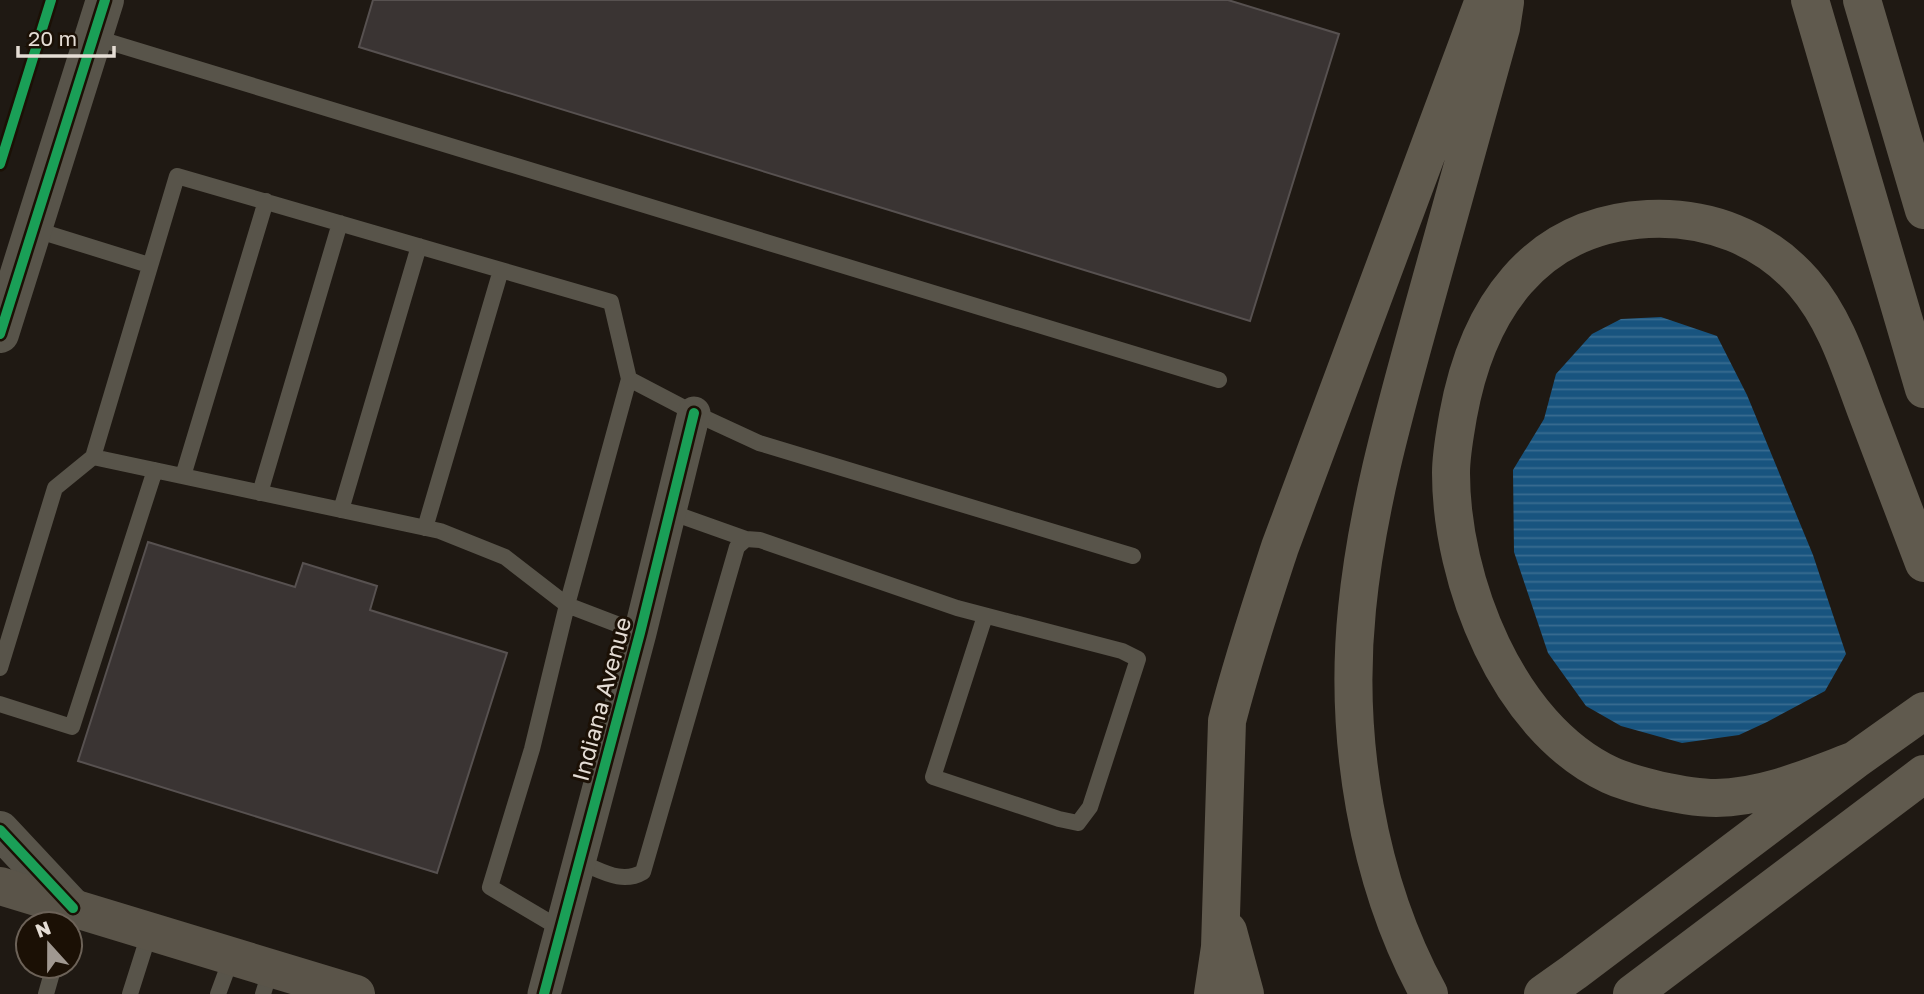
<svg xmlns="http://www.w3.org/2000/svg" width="1924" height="994" font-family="'Golos Text',sans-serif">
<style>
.water{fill:url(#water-rules)}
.building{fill:#3a3433;stroke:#575150;stroke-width:2}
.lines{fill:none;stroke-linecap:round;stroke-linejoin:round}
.service{stroke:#58544a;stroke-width:16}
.minor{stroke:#58544a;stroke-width:33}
.tertiary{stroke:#58544a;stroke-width:38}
.primary{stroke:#5a5449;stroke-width:38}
.motorway{stroke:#605a4e;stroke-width:38}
.cycleway-casing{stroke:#1b1005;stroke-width:15}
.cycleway{stroke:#1a9f57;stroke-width:10}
.labels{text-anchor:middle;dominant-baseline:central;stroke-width:6;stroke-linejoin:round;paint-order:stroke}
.street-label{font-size:23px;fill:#e5ddd5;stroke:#1b1005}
</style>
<defs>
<pattern id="water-rules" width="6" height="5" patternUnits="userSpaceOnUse" patternTransform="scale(1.75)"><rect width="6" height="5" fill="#18547f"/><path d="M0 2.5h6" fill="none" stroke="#396c90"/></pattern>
</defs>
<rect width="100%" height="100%" fill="#1f1913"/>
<path class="water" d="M1661,317L1717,336L1747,395L1813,555L1846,654L1825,691L1767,722L1739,735L1682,743L1621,726L1586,706L1548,653L1514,552L1513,470L1544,419L1556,374L1592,334L1621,319Z"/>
<path class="building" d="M373,0H1228L1339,34L1250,321L359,47Z
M148,542L295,587L303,563L377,586L370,610L507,653L437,873L78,761Z"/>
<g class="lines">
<path class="service" d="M93,37L1219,380
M33,229L149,265
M93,457L440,531L505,557L567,605L640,633
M183,476L266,201
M260,493L340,223
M341,510L419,246
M670,512L746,539
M425,528L501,270
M0,668L55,488L93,457L177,176L611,302L629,379L694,413L759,443L1133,556
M0,704L72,727L155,470
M579,862C601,870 621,885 643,872L737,547L746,539L760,540L957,608L1122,651L1138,659L1090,807L1078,823L1059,819L933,777L985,616
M561,929L490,887L532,749L567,605L629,379
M46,994L54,966
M130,994L150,931
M218,994L232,956
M263,994L271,968"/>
<path class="minor" d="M544,994L640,633L694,413"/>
<path class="tertiary" d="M0,334L105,0
M0,830L73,908"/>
<path class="primary" d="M0,886L356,994"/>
<path class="motorway" d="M1810,0L1924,389
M1862,0L1924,210
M1855,760C1810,777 1765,797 1716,798C1696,798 1677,794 1658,790C1642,786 1625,782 1610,775C1507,727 1451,580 1451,473C1451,454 1455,434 1458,416C1477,311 1533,225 1648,219C1708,216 1765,238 1804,283C1836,320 1850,368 1867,413C1886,463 1905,513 1924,563
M1228,931L1245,994
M1213,994L1220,947L1227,721C1242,662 1261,605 1280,547L1484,0
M1429,994C1367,881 1344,737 1357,609C1367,507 1396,407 1423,309C1449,215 1475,122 1501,28L1505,2
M1543,994L1574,972L1855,760L1924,711
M1632,994L1924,774"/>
<defs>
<path id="cycleway" d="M0,164L51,0
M0,334L105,0
M0,830L73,908
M544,994L640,633L694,413"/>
</defs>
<use href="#cycleway" class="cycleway-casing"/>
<use href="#cycleway" class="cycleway"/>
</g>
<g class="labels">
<g class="street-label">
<text transform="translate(601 699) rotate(-75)">Indiana Avenue</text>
</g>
</g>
<g transform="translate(49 945) rotate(339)"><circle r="33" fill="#1b1005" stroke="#6c6258" stroke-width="2"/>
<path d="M0-5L12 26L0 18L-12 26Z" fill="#a09891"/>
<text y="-10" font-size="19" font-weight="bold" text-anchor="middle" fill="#e5ddd5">N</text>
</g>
<path d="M18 46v10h96v-10" fill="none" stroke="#e5ddd5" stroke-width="3.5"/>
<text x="28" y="46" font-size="21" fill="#e5ddd5" stroke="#1b1005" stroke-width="5" paint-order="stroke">20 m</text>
</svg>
